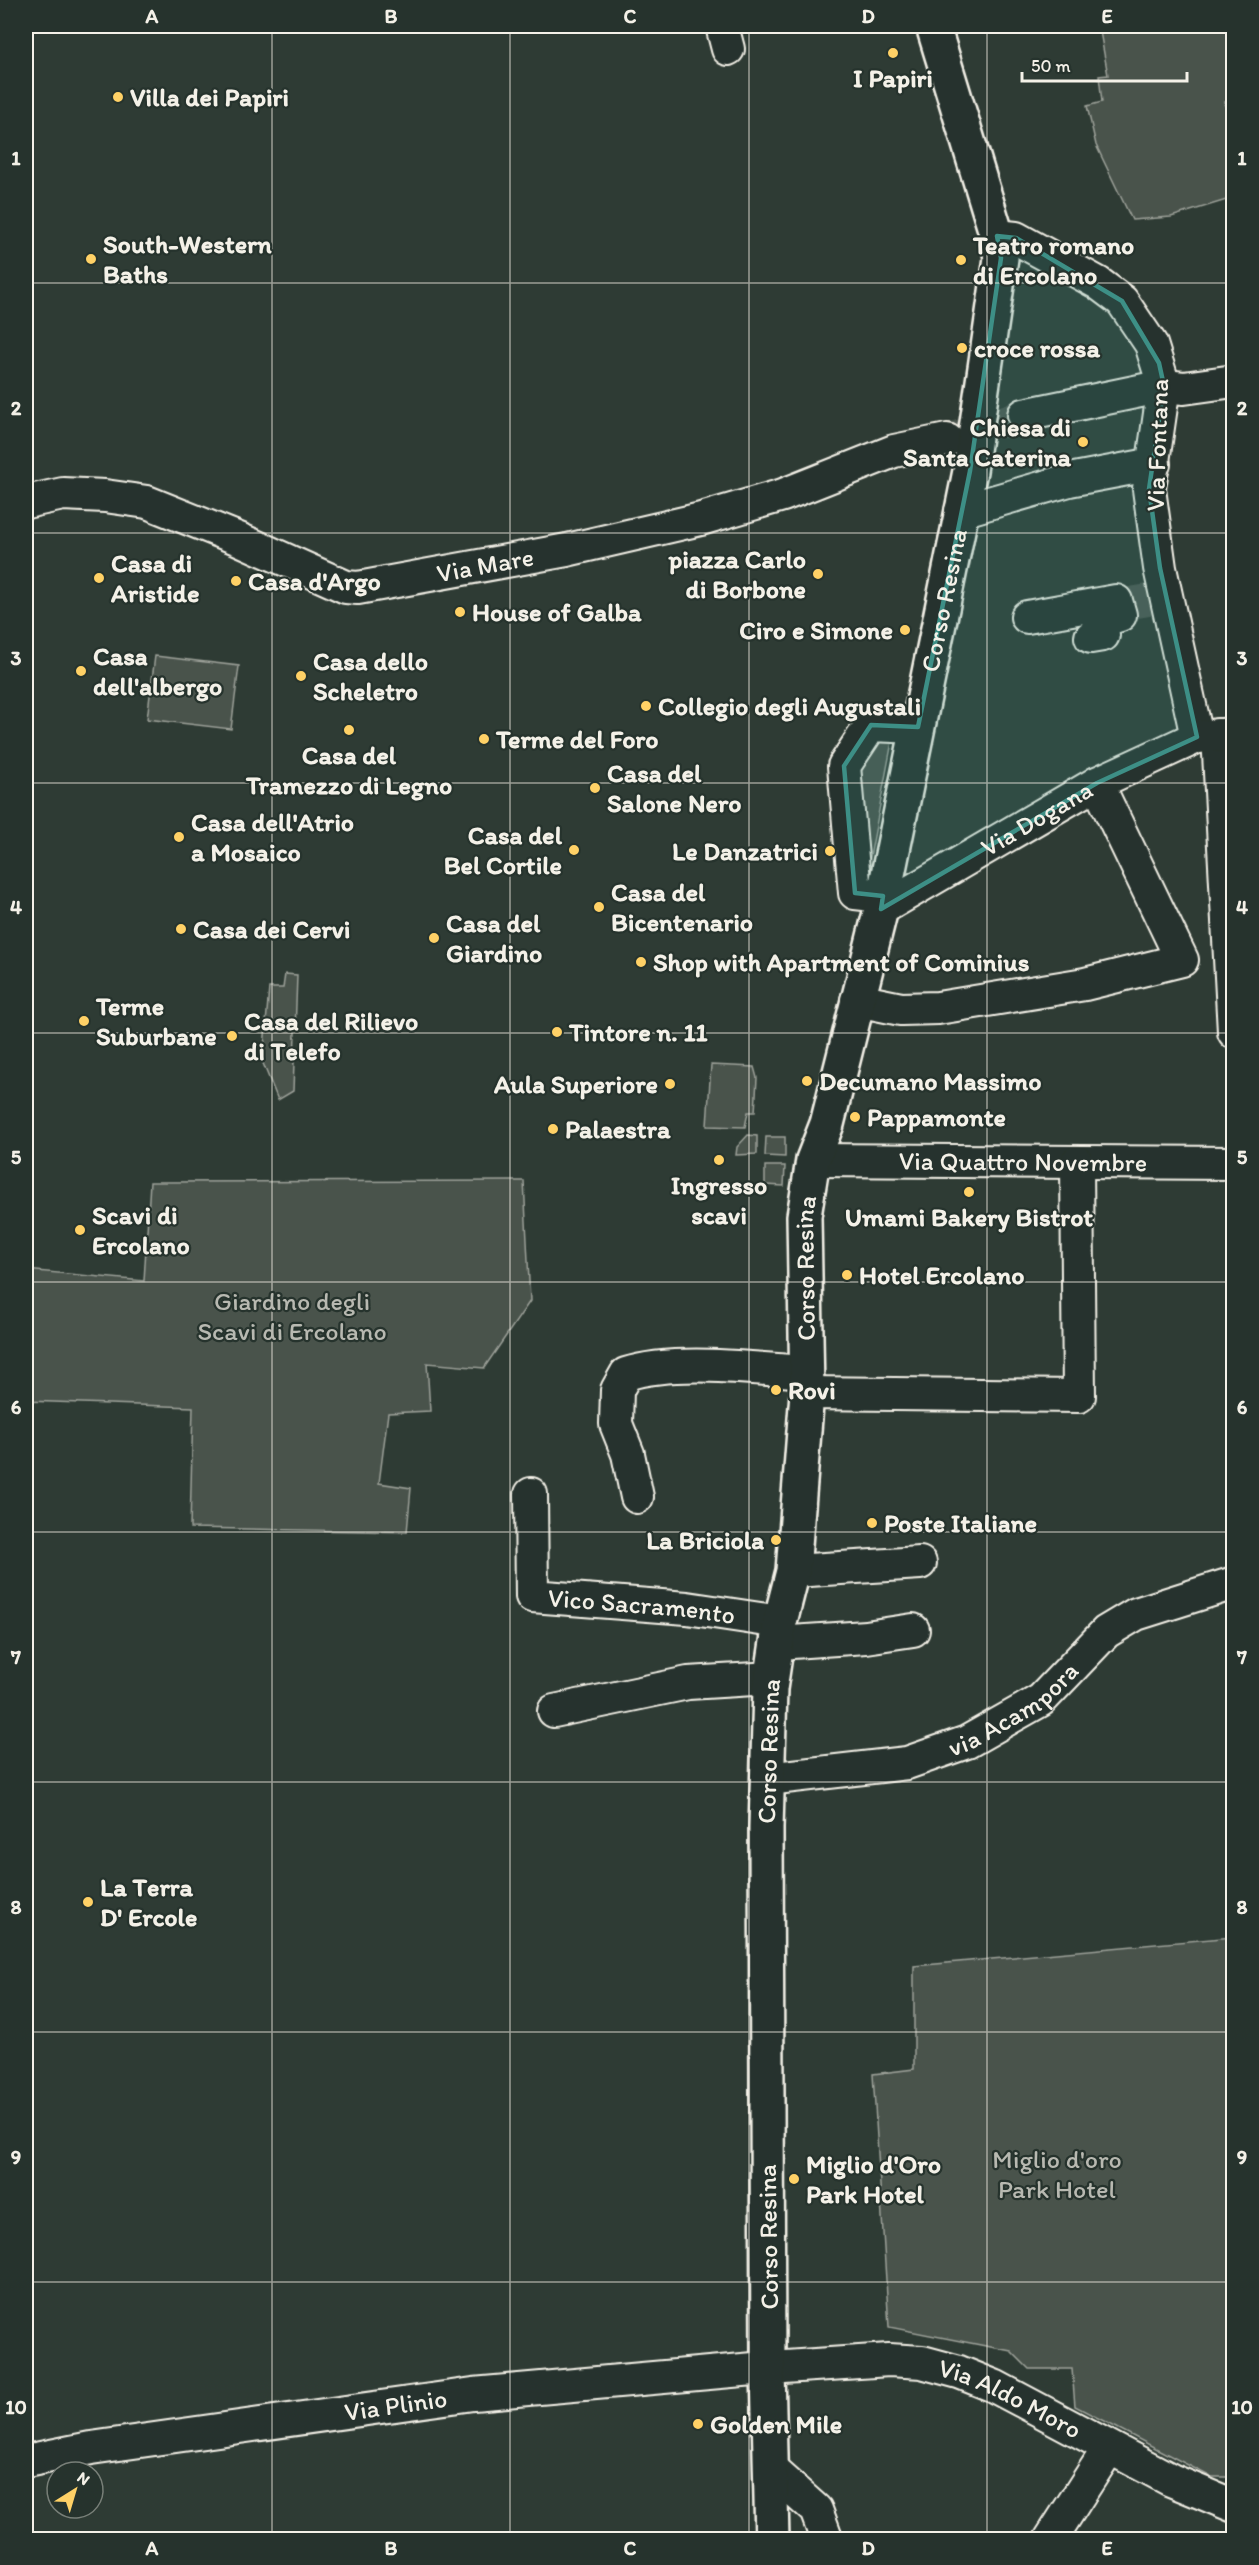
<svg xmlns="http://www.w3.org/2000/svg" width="1259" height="2565" font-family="Itim,sans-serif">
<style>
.green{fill:#48524c;stroke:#9ea29a;stroke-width:1.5}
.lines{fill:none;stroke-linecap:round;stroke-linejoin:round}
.minor-tunnel{stroke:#4c564f;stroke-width:32;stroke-dasharray:32 16;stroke-linecap:butt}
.minor-casing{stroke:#f4f1e8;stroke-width:36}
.major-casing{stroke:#f4f1e8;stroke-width:38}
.minor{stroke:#26332d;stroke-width:32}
.major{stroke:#26332d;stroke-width:33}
.marked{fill:#3d8f86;fill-opacity:0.2;stroke:#3d8f86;stroke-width:4.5;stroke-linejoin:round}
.grid{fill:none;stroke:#f4f1e8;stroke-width:1.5;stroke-opacity:0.55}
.poi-dot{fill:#ffd166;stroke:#26332d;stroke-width:2}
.labels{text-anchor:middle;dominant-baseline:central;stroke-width:4.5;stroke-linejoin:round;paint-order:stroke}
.poi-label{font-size:26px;font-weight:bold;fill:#f4f1e8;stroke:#26332d;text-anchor:start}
.street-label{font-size:26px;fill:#f4f1e8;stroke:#26332d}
.park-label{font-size:26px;fill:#b8b9b1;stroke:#26332d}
.neatline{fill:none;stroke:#f4f1e8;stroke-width:2}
.grid-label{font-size:20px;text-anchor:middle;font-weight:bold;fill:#f4f1e8}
</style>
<rect width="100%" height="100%" fill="#2e3b34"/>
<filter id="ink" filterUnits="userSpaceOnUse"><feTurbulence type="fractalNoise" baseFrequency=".0167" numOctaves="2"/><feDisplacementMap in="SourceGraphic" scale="12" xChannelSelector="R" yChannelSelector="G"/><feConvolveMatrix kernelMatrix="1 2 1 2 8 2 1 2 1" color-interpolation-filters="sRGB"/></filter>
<g filter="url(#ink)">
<path class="green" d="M1099,26H1233V101L1225,102L1233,176V198L1171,217L1132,220L1096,145L1087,106L1102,102L1099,76L1108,75Z
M155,656L239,666L231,729L147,719Z
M894,731L868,868L851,788L862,753Z
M285,974L297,975L293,1091L278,1100L258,1051L264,1048L269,988H283Z
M711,1065L754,1067L757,1078L755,1112H748L745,1127L707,1126Z
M748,1135L757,1136V1154L736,1155L737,1147Z
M766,1137H785V1157L765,1156Z
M765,1166H785L784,1186L765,1185Z
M524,1181L530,1301L484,1368L427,1363L430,1411L388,1413L379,1483L411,1488L407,1532L190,1528L193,1407L26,1401V1270L144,1281L150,1182Z
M1233,1937L1234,2477H1211L1075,2406L1072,2369H1029L1011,2351L889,2327L873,2074L914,2069V1966Z"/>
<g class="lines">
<path class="minor-tunnel" d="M953,438L1024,415
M1125,604L1154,599"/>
<defs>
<g id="minor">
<path d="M722,26L728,49"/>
<path d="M997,236L1016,238L1098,283L1122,301L1151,344L1164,386L1149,489L1160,568L1197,737"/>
<path d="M1024,415L1164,386L1184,388L1234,381"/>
<path id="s1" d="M26,502L63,494L105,496L147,502L239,539L346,587L358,588L567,550L701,519L783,495L894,451L947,440"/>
<path d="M961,511L1069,480L1154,464"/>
<path d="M1027,617L1116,601L1120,615L1101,621L1103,635L1091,637"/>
<path d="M1218,735L1234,1032"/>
<path d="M883,896L855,893L844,766L871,725L918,727"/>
<path id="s2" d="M881,909L1097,783L1197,737L1234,734"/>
<path d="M857,1000L901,1009L938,1008L1085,984L1182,960L1097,783"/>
<path id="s3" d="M813,1160L1234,1163"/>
<path d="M807,1393L1079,1396L1077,1162"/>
<path id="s4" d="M531,1494L532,1596L687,1608L780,1622"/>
<path d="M637,1497L628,1454L616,1424L617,1390L626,1374C676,1358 754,1369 807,1372"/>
<path d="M793,1571L920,1563"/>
<path d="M777,1643L866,1637L913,1630"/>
<path d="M554,1711L688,1683L772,1678"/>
<path id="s5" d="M767,1779L907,1763L967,1742L1041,1700L1106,1632L1136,1614L1234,1583"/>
<path id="s6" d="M26,2461L91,2448L473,2394L754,2369L889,2360L922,2362L959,2372L994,2386L1171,2480L1234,2506"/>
<path d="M771,2470L816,2510L827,2540"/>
<path d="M1050,2540L1109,2448"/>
</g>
<g id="major">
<path id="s7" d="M772,2540L768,2369L766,1828L770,1689L780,1622L793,1571L807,1393L804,1216L813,1160L827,1124L881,909L970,471L1001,258L997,236L933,26"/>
</g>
</defs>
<use href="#minor" class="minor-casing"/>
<use href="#major" class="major-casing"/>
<use href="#minor" class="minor"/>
<use href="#major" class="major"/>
</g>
</g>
<path class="marked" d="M997,236L1016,238L1122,301L1159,363L1164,386L1149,489L1160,568L1197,737L1097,783L881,909L883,896L855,893L844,766L871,725L918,727L970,471L1001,258Z"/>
<path class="grid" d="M272,26V2540M510,26V2540M749,26V2540M987,26V2540M26,283H1234M26,533H1234M26,783H1234M26,1033H1234M26,1282H1234M26,1532H1234M26,1782H1234M26,2032H1234M26,2282H1234"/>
<g class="poi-dot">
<circle cx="893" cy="53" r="6"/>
<circle cx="118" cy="97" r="6"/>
<circle cx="91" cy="259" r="6"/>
<circle cx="961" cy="260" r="6"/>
<circle cx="962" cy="348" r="6"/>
<circle cx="1083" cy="442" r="6"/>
<circle cx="818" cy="574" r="6"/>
<circle cx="99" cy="578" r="6"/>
<circle cx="236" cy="581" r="6"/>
<circle cx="460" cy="612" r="6"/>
<circle cx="905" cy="630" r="6"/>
<circle cx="81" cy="671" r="6"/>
<circle cx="301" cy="676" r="6"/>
<circle cx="646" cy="706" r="6"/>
<circle cx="349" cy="730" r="6"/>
<circle cx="484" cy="739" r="6"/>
<circle cx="595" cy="788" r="6"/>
<circle cx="179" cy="837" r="6"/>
<circle cx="574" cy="850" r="6"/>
<circle cx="830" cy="851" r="6"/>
<circle cx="599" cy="907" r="6"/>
<circle cx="181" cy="929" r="6"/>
<circle cx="434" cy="938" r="6"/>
<circle cx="641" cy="962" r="6"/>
<circle cx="84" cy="1021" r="6"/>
<circle cx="557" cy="1032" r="6"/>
<circle cx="232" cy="1036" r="6"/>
<circle cx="807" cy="1081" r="6"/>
<circle cx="670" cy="1084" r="6"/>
<circle cx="855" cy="1117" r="6"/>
<circle cx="553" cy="1129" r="6"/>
<circle cx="719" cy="1160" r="6"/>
<circle cx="969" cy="1192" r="6"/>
<circle cx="80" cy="1230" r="6"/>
<circle cx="847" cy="1275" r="6"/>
<circle cx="776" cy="1390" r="6"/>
<circle cx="872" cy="1523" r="6"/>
<circle cx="776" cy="1540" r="6"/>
<circle cx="88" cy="1902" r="6"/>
<circle cx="794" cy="2179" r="6"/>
<circle cx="698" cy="2424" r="6"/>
</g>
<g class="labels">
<g class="poi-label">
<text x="893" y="78" text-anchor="middle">I Papiri</text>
<text x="130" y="97">Villa dei Papiri</text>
<text x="103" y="244">South-Western<tspan x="103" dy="30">Baths</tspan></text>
<text x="973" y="245">Teatro romano<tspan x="973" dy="30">di Ercolano</tspan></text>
<text x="974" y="348">croce rossa</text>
<text x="1071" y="427" text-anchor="end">Chiesa di<tspan x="1071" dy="30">Santa Caterina</tspan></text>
<text x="806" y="559" text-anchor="end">piazza Carlo<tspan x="806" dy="30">di Borbone</tspan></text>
<text x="111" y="563">Casa di<tspan x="111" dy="30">Aristide</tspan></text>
<text x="248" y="581">Casa d'Argo</text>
<text x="472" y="612">House of Galba</text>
<text x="893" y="630" text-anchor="end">Ciro e Simone</text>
<text x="93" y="656">Casa<tspan x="93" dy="30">dell'albergo</tspan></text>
<text x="313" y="661">Casa dello<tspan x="313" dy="30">Scheletro</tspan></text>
<text x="658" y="706">Collegio degli Augustali</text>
<text x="496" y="739">Terme del Foro</text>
<text x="349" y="755" text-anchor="middle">Casa del<tspan x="349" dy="30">Tramezzo di Legno</tspan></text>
<text x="607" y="773">Casa del<tspan x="607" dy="30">Salone Nero</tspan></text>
<text x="191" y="822">Casa dell'Atrio<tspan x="191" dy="30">a Mosaico</tspan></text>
<text x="562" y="835" text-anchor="end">Casa del<tspan x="562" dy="30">Bel Cortile</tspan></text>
<text x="818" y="851" text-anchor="end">Le Danzatrici</text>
<text x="611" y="892">Casa del<tspan x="611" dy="30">Bicentenario</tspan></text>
<text x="446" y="923">Casa del<tspan x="446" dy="30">Giardino</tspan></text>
<text x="193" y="929">Casa dei Cervi</text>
<text x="653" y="962">Shop with Apartment of Cominius</text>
<text x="96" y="1006">Terme<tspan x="96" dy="30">Suburbane</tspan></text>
<text x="244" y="1021">Casa del Rilievo<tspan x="244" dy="30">di Telefo</tspan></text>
<text x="569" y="1032">Tintore n. 11</text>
<text x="819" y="1081">Decumano Massimo</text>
<text x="658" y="1084" text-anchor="end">Aula Superiore</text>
<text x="867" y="1117">Pappamonte</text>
<text x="565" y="1129">Palaestra</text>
<text x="719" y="1185" text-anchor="middle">Ingresso<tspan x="719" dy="30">scavi</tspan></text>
<text x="92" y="1215">Scavi di<tspan x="92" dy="30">Ercolano</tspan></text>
<text x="969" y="1217" text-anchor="middle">Umami Bakery Bistrot</text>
<text x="859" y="1275">Hotel Ercolano</text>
<text x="788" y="1390">Rovi</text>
<text x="884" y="1523">Poste Italiane</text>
<text x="764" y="1540" text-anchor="end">La Briciola</text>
<text x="100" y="1887">La Terra<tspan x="100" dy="30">D' Ercole</tspan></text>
<text x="806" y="2164">Miglio d'Oro<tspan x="806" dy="30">Park Hotel</tspan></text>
<text x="710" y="2424">Golden Mile</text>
</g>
<g class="street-label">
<text transform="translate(1157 445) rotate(-88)">Via Fontana</text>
<text stroke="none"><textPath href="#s1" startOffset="480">Via Mare</textPath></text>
<text stroke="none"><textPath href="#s7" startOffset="1959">Corso Resina</textPath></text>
<text stroke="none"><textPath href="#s2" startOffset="180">Via Dogana</textPath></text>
<text stroke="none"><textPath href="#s3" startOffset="210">Via Quattro Novembre</textPath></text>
<text stroke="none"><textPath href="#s7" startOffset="1275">Corso Resina</textPath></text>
<text stroke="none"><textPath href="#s4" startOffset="212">Vico Sacramento</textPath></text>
<text stroke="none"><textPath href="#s5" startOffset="261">via Acampora</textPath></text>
<text stroke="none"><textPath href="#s7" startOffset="789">Corso Resina</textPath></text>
<text transform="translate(768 2237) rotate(-91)">Corso Resina</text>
<text stroke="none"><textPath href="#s6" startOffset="998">Via Aldo Moro</textPath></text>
<text stroke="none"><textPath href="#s6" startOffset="374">Via Plinio</textPath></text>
</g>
<g class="park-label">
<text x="292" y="1301">Giardino degli<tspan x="292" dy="30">Scavi di Ercolano</tspan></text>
<text x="1057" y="2159">Miglio d'oro<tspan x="1057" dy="30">Park Hotel</tspan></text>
</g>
</g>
<rect width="1259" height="2565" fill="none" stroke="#26332d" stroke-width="66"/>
<g transform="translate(75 2490) rotate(37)"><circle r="28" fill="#26332d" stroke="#787f78" stroke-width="1.5"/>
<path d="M0-4.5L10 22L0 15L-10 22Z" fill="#ffd166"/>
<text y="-9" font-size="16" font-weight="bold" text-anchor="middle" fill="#f4f1e8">N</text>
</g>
<path d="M1022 72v9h165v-9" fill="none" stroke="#f4f1e8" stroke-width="3"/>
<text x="1031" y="72" font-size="18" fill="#f4f1e8" stroke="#26332d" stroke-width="4.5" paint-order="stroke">50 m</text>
<rect x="33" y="33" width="1193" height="2499" class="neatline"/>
<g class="grid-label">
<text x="152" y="23">A</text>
<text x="391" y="23">B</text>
<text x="630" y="23">C</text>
<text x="868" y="23">D</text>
<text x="1107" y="23">E</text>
<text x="16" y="165">1</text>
<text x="1242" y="165">1</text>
<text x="16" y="415">2</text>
<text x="1242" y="415">2</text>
<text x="16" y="665">3</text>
<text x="1242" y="665">3</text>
<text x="16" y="914">4</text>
<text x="1242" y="914">4</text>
<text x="16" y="1164">5</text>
<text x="1242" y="1164">5</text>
<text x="16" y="1414">6</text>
<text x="1242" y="1414">6</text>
<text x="16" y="1664">7</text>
<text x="1242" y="1664">7</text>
<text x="16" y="1914">8</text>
<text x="1242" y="1914">8</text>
<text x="16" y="2164">9</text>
<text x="1242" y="2164">9</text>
<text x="16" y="2414">10</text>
<text x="1242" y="2414">10</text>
<text x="152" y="2555">A</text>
<text x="391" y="2555">B</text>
<text x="630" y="2555">C</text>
<text x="868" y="2555">D</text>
<text x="1107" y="2555">E</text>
</g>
</svg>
